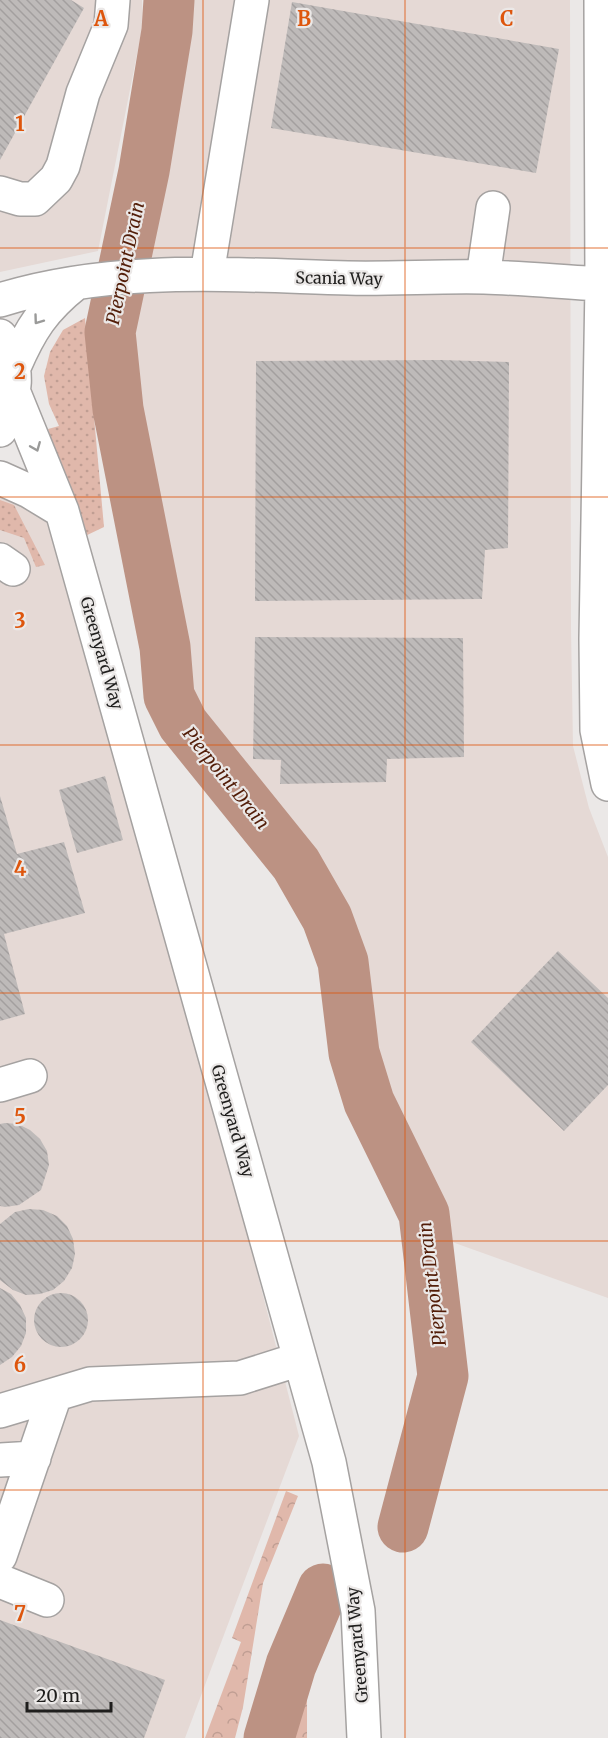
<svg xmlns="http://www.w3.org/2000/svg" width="608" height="1738" font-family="Merriweather,serif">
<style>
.built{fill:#e5d9d5}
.grass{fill:url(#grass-dots)}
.forest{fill:url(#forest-crowns)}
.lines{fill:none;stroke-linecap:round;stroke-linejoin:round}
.river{stroke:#bc9283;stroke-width:51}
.building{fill:url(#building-back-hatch)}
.minor-casing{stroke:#a5a2a1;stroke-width:36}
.minor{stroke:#fff;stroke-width:33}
.oneway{stroke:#9a9a99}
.grid{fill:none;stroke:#de560d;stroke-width:1.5;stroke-opacity:0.55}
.labels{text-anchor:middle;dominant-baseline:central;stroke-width:4.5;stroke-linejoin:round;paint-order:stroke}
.street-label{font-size:16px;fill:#1f1e1d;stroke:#ebe8e7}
.water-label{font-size:18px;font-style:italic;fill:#521d08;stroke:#ebe8e7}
.grid-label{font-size:20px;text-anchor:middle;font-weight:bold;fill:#de560d;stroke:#ebe8e7;stroke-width:4.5;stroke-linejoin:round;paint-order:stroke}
</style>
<defs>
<pattern id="grass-dots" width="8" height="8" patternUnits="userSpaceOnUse" patternTransform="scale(1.5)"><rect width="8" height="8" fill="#e0b8ab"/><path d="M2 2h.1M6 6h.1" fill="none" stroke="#c09e93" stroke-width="1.8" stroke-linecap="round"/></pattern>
<pattern id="forest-crowns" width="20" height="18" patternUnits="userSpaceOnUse" patternTransform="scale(1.5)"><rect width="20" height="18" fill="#e0b8ab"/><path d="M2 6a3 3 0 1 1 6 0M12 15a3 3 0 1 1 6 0" fill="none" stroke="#c09e93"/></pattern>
<pattern id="building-back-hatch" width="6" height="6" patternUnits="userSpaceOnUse" patternTransform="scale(1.5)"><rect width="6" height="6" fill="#bebab9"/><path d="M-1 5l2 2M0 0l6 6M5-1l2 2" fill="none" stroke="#a39f9f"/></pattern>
</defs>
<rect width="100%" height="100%" fill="#ebe8e7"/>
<path class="built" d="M0,0H142L143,24L98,251L0,272Z
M169,0H570L571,629L573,746L589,808L608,857V1298L427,1233L424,1214L369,1102L354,1053L343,962L327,918L296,864L183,724L169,696L165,647L118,409L110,332L144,171L167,31Z
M0,478L62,511L299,1436L185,1738H0Z"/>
<path class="grass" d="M85,318L104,527L83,537L48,429L59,426L49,404L44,376L50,352L63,330Z
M0,500L14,505L45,565L36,567L24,538L0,530Z"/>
<path class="forest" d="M286,1491L298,1496L263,1583L243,1707L235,1738H205L241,1642L232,1638Z
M300,1687L307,1688V1738H286Z"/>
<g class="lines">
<path class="river" d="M169,0L167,31L144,171L110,332L118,409L165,647L169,696L183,724L296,864L327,918L343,962L354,1053L369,1102L424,1214L443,1376L403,1527
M269,1738L291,1665L323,1589"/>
</g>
<path class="building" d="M0,0H71L84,8L0,160Z
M292,2L559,49L536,173L271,128Z
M441,360L509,362L508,548L485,550L482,599L255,601L256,361Z
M255,637L463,638L464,757L387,759L386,782L280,784L281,760L253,759Z
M105,776L123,840L77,853L59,790Z
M0,796L17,854L64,842L85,913L4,934L25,1014L0,1021Z
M558,951L608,998V1085L564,1131L471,1042Z
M5,1123L18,1124L30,1130L40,1139L47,1151L49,1165L41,1190L19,1205L5,1207L0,1206V1124Z
M29,1209L43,1210L57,1216L67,1226L73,1239L75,1254L72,1268L64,1281L53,1290L40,1294L26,1295L13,1290L0,1280V1224L15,1212Z
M0,1288L11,1294L20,1305L26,1318V1333L21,1346L12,1357L0,1365Z
M34 1320a27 27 0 1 1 54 0a27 27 0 1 1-54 0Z
M0,1620L165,1680L144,1738H0Z"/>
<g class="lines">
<defs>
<path id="minor" d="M601,0L602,284L596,639L597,730L608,784
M0,193L20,199H35L56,179L63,166L83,93L111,25L113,0
M207,274L252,0
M483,277L493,208
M0,300C113,265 231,275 348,278C393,279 439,276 484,277C523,278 563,282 602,284
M0,336C21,365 17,400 0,430
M14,367C30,330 43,309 76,283
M14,393L62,511L329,1462L358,1611L364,1738
M0,478L29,491L62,511
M0,560L13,569
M0,1085L30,1076
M0,1411L90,1384L240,1378L300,1359
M0,1460L34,1458
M0,1556L55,1395
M0,1581L47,1600"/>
</defs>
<use href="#minor" class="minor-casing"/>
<use href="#minor" class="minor"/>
</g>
<defs><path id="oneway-chevron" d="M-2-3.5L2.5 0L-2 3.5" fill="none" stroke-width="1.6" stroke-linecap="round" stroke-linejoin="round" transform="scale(1.5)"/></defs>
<g class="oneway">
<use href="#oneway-chevron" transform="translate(38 320) rotate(126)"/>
<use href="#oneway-chevron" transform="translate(36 447) rotate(68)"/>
</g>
<path class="grid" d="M203,0V1738M405,0V1738M0,248H608M0,497H608M0,745H608M0,993H608M0,1241H608M0,1490H608"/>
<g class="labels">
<g class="street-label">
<text transform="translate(339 278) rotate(1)">Scania Way</text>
<text transform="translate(102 653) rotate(74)">Greenyard Way</text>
<text transform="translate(233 1121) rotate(74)">Greenyard Way</text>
<text transform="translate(357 1645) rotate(-95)">Greenyard Way</text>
</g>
<g class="water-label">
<text transform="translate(125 263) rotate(-78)">Pierpoint Drain</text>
<text transform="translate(226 778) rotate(51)">Pierpoint Drain</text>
<text transform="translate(432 1284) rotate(-97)">Pierpoint Drain</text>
</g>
</g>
<g class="grid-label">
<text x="101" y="26">A</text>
<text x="304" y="26">B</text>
<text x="507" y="26">C</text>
<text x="20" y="131">1</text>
<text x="20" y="379">2</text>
<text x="20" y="628">3</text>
<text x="20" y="876">4</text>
<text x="20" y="1124">5</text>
<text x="20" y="1372">6</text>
<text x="20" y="1621">7</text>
</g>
<path d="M27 1702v9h84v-9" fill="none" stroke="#1f1e1d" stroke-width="3"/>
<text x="36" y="1702" font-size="18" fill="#1f1e1d" stroke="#ebe8e7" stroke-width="4.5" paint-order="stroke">20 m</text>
</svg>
